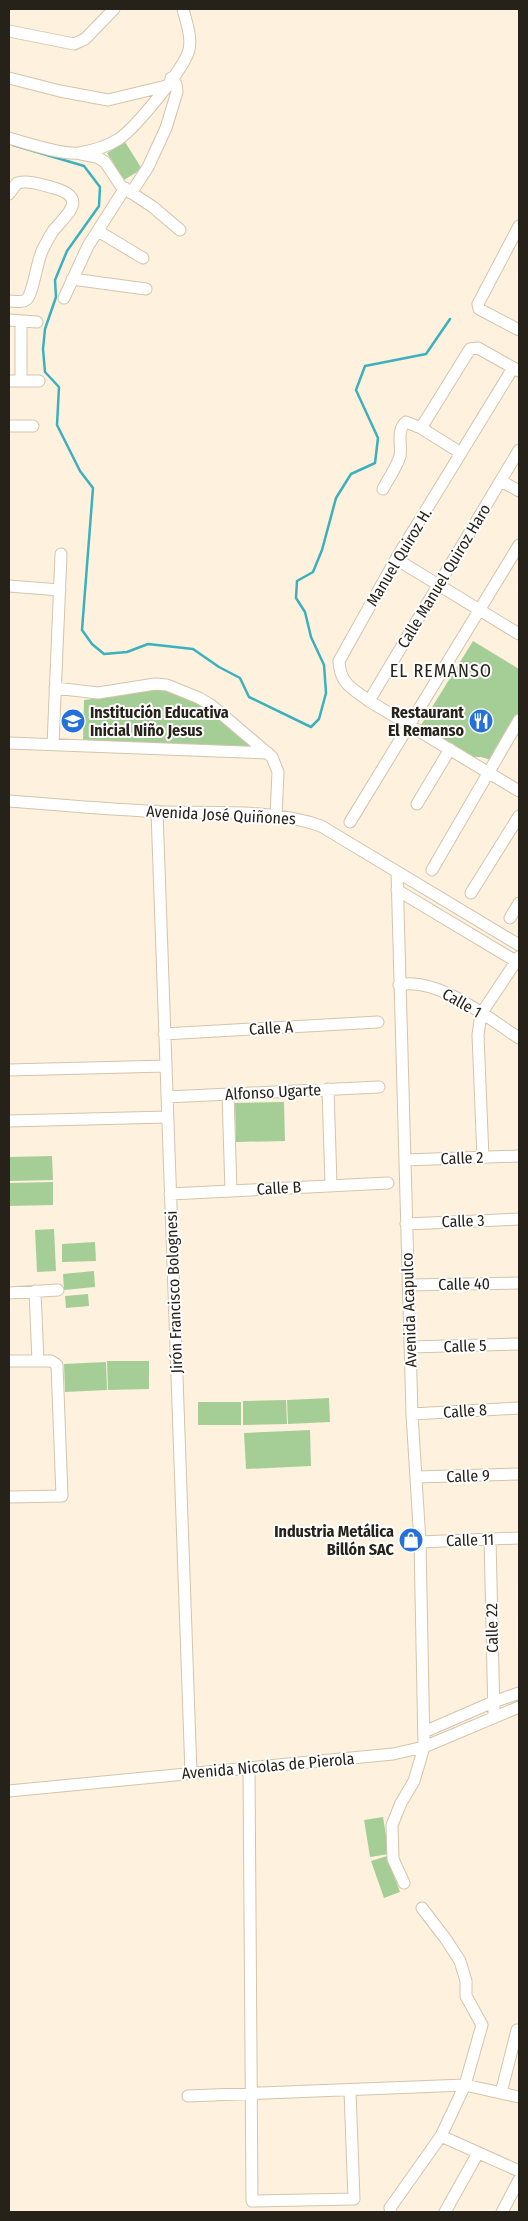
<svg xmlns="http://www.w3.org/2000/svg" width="528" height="2221" font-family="'Fira Sans Condensed',sans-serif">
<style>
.green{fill:#a5ce97}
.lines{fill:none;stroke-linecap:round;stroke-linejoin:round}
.stream{stroke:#3bb0be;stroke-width:2.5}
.minor-casing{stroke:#d3c4ac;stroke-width:13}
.minor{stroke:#fff;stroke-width:11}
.labels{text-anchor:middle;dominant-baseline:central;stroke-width:4;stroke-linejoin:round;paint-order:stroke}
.street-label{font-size:16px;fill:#272219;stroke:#fff}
.poi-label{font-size:16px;font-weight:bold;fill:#272219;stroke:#fff;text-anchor:end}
.neighbourhood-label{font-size:18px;letter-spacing:1px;fill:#272219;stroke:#fff}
</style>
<rect width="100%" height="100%" fill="#fef2de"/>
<path class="green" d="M125,142L142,169L124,180L107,153Z
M473,641L519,669V714L491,760L481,757H473L421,725Z
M164,687C198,698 222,719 248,743L249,746L245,749L83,742L84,700L125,695L149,688Z
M284,1102L285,1141L236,1142L235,1103Z
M52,1156L53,1180L9,1181V1157Z
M53,1182V1205L9,1206V1183Z
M54,1229L56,1271L37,1272L35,1230Z
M95,1242L96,1261L62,1262V1244Z
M94,1271L95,1287L64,1290L63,1274Z
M88,1294L89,1306L66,1308L65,1296Z
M107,1361H149V1389L108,1390Z
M106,1362L107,1390L65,1392L64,1364Z
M329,1398L330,1422L288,1424L287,1400Z
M286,1400L287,1424L243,1425V1401Z
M198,1402H241V1425H198Z
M310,1430L311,1466L246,1469L244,1433Z
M383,1817L389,1854L370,1857L364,1820Z
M387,1856L400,1892L384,1898L371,1861Z"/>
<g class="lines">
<path class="stream" d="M13,145L84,166L100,187L99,206L67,251L55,280L56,297L45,329L43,349L45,372L59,387L57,425L80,471L93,488L82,630L92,644L104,654L127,652L148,644L193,649L219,667L240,678L249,697L311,727L319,719L326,693L324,665L311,637L305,612L296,598L297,581L313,572L322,550L336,498L351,474L375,463L378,438L356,390L365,366L426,354L450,319"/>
<defs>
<path id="minor" d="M9,31L74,44L85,39L114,9
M9,78L60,91L108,100L166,86
M9,138C26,143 62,155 79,153C92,151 108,146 119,139C136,127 184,69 189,50C192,36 186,22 183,9
M81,154L97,157L105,162L121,186L153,207L180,230
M131,193L148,167L166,128L177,92L176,84L171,78
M9,194L17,183C30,180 42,185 54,188C89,198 67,214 53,231C49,237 45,245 42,251C37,262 33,293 27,299C23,303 14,301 9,301
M519,226L478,304L479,309L519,330
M98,231L143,258
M72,279L146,289
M64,298L88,246L125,188
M9,320L37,322
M21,321V381
M513,368L396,559L339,661C340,684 352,688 369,701L519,791
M9,381H39
M9,426H33
M421,428L470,349L478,348L519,371
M501,481L519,491
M383,489C388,479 397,467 400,456C402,445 396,430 406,422L421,428L461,453
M396,559L519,634
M9,586L60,590
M55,688L98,693L155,684L167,685L199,698L211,705L272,757L278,772L276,816
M369,701L519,450
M9,743L268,753
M53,745L61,554
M9,801C61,805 113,810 166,812C216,813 274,809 321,826L519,945
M417,804L450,749
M157,811L191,1773
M350,822L519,545
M432,870L519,720
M397,872L412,1414L420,1542L424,1747L414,1781L401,1803L392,1825L393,1859L404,1883
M397,890L519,963
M471,893L519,816
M510,918L519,903
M399,985C437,976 488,1018 519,1038
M164,1034L378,1022
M9,1070L166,1066
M328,1089L331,1185
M228,1094L231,1191
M167,1097L379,1087
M9,1121L167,1117
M483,1158L478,1035L481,1014L519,957
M405,1160L519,1156
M170,1194L388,1183
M406,1224L519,1219
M408,1285L519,1283
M35,1291L38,1361
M9,1293L58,1290
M410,1347L519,1344
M9,1361H51L57,1365L62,1496L9,1497
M412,1414L519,1408
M417,1477L519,1474
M490,1539L494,1716
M420,1542L519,1538
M424,1732L493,1702L519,1693
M249,1768L252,2201L354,2199L350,2091
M9,1791L393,1754L424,1747L519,1707
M501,2093L517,2030
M188,2096L465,2085L519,2097
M441,2136L519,2171
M391,2212L390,2208L441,2136L465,2085L482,2025L466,1996V1981L460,1961L445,1938L422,1908
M445,2212L478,2153
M502,2212L519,2180"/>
</defs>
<use href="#minor" class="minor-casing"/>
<use href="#minor" class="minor"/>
</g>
<defs>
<symbol id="school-disc" viewBox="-11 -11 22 22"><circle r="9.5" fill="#2571dc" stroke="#fff"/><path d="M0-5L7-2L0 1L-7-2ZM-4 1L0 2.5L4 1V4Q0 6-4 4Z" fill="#fff"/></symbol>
<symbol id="restaurant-disc" viewBox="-11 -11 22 22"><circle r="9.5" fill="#2571dc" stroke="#fff"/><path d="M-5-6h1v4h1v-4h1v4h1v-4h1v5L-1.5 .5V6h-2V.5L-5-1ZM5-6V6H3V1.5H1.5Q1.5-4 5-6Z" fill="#fff"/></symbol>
<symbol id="shop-disc" viewBox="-11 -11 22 22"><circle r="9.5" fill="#2571dc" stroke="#fff"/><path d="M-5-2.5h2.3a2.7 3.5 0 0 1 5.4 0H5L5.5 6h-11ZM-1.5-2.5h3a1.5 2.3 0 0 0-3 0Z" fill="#fff"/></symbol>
</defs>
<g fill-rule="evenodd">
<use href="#school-disc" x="59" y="707" width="28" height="28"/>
<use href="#restaurant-disc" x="467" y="707" width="28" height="28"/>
<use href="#shop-disc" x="397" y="1526" width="28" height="28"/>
</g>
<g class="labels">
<g class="street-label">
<text transform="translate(399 557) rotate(-59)">Manuel Quiroz H.</text>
<text transform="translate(444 576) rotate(-59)">Calle Manuel Quiroz Haro</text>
<text transform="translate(221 815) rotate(3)">Avenida José Quiñones</text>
<text transform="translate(462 1003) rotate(30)">Calle 1</text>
<text transform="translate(271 1028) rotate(-3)">Calle A</text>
<text transform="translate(273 1092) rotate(-3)">Alfonso Ugarte</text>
<text transform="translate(462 1158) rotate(-2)">Calle 2</text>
<text transform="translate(279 1188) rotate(-3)">Calle B</text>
<text transform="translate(463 1221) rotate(-2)">Calle 3</text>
<text transform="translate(464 1284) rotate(-1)">Calle 40</text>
<text transform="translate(174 1292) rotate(-92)">Jirón Francisco Bolognesi</text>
<text transform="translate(409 1310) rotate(-92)">Avenida Acapulco</text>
<text transform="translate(465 1346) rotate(-2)">Calle 5</text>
<text transform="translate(465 1411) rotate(-4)">Calle 8</text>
<text transform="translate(468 1476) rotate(-2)">Calle 9</text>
<text transform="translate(470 1540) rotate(-2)">Calle 11</text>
<text transform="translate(492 1628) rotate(-91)">Calle 22</text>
<text transform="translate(268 1766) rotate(-5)">Avenida Nicolas de Pierola</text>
</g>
<g class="poi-label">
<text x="90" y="712" text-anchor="start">Institución Educativa<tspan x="90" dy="18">Inicial Niño Jesus</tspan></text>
<text x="464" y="712">Restaurant<tspan x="464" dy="18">El Remanso</tspan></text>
<text x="394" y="1531">Industria Metálica<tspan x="394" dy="18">Billón SAC</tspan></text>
</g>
<g class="neighbourhood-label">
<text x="441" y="671">EL REMANSO</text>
</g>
</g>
<rect width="528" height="2221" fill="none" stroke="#272219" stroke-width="20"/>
</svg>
